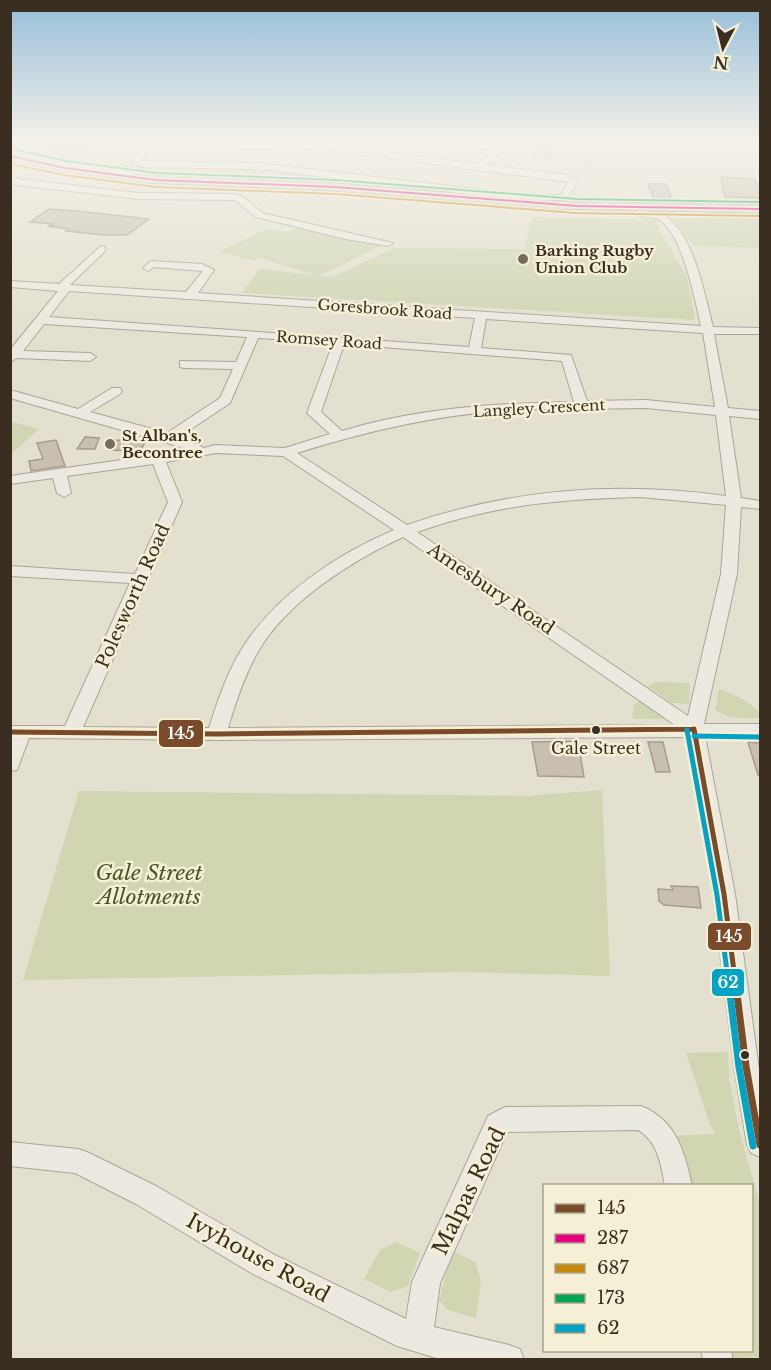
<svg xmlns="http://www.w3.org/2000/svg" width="771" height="1370" font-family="'Libre Baskerville',serif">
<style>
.green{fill:#d1d5b2}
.building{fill:#c8bfb0;stroke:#a59c8e;stroke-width:1.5}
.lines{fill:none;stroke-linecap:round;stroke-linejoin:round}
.minor-casing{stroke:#aaa597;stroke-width:2}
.highway-casing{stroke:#8f8a7f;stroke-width:1}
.minor{fill:#eceae0;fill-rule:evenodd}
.highway{fill:#d7d1c0;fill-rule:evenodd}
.bus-1-far1-casing{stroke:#f5efd6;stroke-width:10}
.bus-1-casing{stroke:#f5efd6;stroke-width:11}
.bus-2-casing{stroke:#f5efd6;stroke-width:4.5}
.bus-3-casing{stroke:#f5efd6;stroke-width:4.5}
.bus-4-casing{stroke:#f5efd6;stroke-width:4.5}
.bus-5-far1-casing{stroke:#f5efd6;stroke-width:10}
.bus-5-casing{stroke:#f5efd6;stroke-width:11}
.bus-1-far1{stroke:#7a4b2a;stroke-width:5}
.bus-1{stroke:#7a4b2a;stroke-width:7}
.bus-2{stroke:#e5007d;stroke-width:2}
.bus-3{stroke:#c88808;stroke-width:2}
.bus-4{stroke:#00a651;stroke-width:2}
.bus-5-far1{stroke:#03a3c5;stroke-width:5}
.bus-5{stroke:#03a3c5;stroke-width:7}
.poi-dot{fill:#756c5d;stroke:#f5efd6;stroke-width:2}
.bus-dot{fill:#392e1f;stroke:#f5efd6;stroke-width:2}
.labels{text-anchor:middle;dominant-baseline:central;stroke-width:5;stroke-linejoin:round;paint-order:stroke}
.far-poi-label{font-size:15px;font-weight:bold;fill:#392e1f;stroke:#f5efd6;text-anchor:start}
.far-street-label{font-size:15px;fill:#392e1f;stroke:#f5efd6}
.bus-label{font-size:16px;fill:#392e1f;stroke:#f5efd6}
.street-label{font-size:18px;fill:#392e1f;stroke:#f5efd6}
.near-park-label{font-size:21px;font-style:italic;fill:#455527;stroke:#f5efd6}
.near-street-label{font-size:21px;fill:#392e1f;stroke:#f5efd6}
.line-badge{stroke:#f5efd6;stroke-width:2}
.badge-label{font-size:16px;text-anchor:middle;font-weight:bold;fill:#fff}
</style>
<rect width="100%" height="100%" fill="#e4e0cf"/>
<path class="green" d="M515,140L550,141L544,145L593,164L586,166L534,157V147Z
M194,165L275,171L261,174L190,172Z
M289,171L488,197L190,175L268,177Z
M532,217L656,220L662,236L687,276L695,320L242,293L259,269L314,275L260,258L254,261L219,251L267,229L288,232L300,226L382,245L320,276L332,277L394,248L524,249Z
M760,217V248L693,246L673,218Z
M11,422L39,429L11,454H10Z
M656,682L690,683L689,704L672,703L648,686Z
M719,689C735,694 748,701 760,713V718C746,718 726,720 715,709Z
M639,700L663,717L665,719H632L634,706Z
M602,790L610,976L464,972L23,980L79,791L527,796Z
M728,1052L729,1080L740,1134L760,1204V1357L732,1358L726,1351L752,1350V1186L683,1185L672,1136L716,1134L710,1125L686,1053Z
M396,1242L420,1253L408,1286L391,1292L364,1279L380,1250Z
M452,1251L475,1262L481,1281L476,1318L448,1310L439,1300Z"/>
<path class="building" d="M53,140H98L86,150L53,149Z
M721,177L755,179L760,198L725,197Z
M648,184H666L673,201H655Z
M49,209L77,211L149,219L127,235H103L66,231L68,229L49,226L53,224L30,222Z
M85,437L99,438L95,449H77Z
M56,440L65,466L31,471L29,461L43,459L37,443Z
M109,440L146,441L140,451L108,450Z
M578,741L584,777L538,776L532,742Z
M648,742H663L670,772H656Z
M748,742L760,743V775H758Z
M671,886L698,887L701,908L664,905L659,901L658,889L673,890Z"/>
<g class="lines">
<defs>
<path id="minor" d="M400,140H409L390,153L478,164L494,150L433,140H454L501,146H504V150L487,165L568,175L578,181L566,200L524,201L260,169L142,167L131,162L141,146L151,143L318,145L381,152ZM152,147L318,149L569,182L560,195H524L260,163L140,161L147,150Z
M10,148L61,162L150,169L154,172L150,175C103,173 55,170 10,153Z
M10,178L138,193L236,194L246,199L262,213L393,243L388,246L346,239L256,217L235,200L138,199L10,184Z
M640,210C648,212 661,212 667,217C694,236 705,296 713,327L760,328V334H714L728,408L760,411V419L729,416L741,498L760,501V509L741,507L737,574L704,724H760V736H705L735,894L760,1077V1157L751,1153L747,1145L734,1066L713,894L686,737L217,740L29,738L17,770L10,771V726H65L130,583L10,576V566L135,574L168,502L153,464L67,476L71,493L64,497L57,493L53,478L10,484V476L191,450L10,398V390L78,409L112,388H120L122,391L120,394L90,412L167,433L220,398L233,369L184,368L180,367V361L236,362L247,337L44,324L23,351L90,353L96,357L90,361L17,358L10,362V350L58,291L10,287V281L59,284L101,246L105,247V251L70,285L186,292L203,271L154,267L148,271L143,268L151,261L202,264L214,270L198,293L701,326C695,300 683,236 660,220C655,217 643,217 637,215L635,213ZM69,291L475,318L469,347L49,317ZM486,319L703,333L715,407L646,400L587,401L571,355L481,348ZM258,338L333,343L307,413L330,434L285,448L215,445L204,448L179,437L230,403ZM344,344L562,361L574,402C497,403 416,408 342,431L321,412ZM646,408L716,415L726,496C618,481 510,489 407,525L297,453C364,432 434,415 504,411C551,408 599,409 646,408ZM216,453L283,456L394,530C337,554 276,595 243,647C227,672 218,700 209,728L83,727L182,502L166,462ZM640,497L726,505L721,574L688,716L417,532C494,505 559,499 640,497ZM403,537L675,725L228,728C236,701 245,674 259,650C288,601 353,560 403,537Z
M641,1106C676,1120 685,1152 692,1186H665C661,1164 658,1142 638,1130L507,1132L440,1283L434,1327L509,1345L520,1349L524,1360H443L397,1346L253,1274L136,1204L75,1173L10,1166V1142L78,1149L87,1152L156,1186L273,1254L406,1319L412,1282L488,1116L505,1107Z
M701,1350H731L733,1360H703Z"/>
<path id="highway" d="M10,159L126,174L335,183L552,201L760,205V213L552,209L335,191L126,182L10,167Z"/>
</defs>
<use href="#minor" class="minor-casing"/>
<use href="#highway" class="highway-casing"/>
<use href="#minor" class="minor"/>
<use href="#highway" class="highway"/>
<defs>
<path id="bus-1-far1" d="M694,729L724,894L735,979
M10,732L217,734L694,729"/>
<path id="bus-1" d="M735,978L746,1066L760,1145"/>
<path id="bus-2" d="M10,156L65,168L156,180L335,187L577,206L760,209"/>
<path id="bus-3" d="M10,164L64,175L156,187L335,194L576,213L760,216"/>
<path id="bus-4" d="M12,149L66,161L157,173L336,180L577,199L760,202"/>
<path id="bus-5-far1" d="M687,730L717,895L728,979
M694,736L760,737"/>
<path id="bus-5" d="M728,978L739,1067L753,1146"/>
</defs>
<use href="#bus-1-far1" class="bus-1-far1-casing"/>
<use href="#bus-1" class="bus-1-casing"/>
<use href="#bus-2" class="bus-2-casing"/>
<use href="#bus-3" class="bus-3-casing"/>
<use href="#bus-4" class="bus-4-casing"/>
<use href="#bus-5-far1" class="bus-5-far1-casing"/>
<use href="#bus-5" class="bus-5-casing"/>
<use href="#bus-1-far1" class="bus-1-far1"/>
<use href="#bus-1" class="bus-1"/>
<use href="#bus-2" class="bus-2"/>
<use href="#bus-3" class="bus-3"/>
<use href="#bus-4" class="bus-4"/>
<use href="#bus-5-far1" class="bus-5-far1"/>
<use href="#bus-5" class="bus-5"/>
</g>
<linearGradient id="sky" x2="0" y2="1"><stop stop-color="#95bdd9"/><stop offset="0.42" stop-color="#f3f1e9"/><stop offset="1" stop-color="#f3f1e9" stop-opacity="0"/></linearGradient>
<rect width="771" height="332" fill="url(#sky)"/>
<g class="poi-dot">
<circle cx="523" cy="259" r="6"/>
<circle cx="110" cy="444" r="6"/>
</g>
<g class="bus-dot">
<circle cx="596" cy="730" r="5"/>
<circle cx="745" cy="1055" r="5"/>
</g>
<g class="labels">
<g class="far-poi-label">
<text x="535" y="250">Barking Rugby<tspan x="535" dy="17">Union Club</tspan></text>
<text x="122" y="435">St Alban's,<tspan x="122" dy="17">Becontree</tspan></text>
</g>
<g class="far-street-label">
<text transform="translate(385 309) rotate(4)">Goresbrook Road</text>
<text transform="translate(329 340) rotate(4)">Romsey Road</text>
<text transform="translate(539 408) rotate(-3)">Langley Crescent</text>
</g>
<g class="bus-label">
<text x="596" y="748">Gale Street</text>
</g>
<g class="street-label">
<text transform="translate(491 589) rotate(34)">Amesbury Road</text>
<text transform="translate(133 596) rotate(-66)">Polesworth Road</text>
</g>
<g class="near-park-label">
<text x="149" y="873">Gale Street<tspan x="149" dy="24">Allotments</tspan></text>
</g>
<g class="near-street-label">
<text transform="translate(469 1191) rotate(-64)">Malpas Road</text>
<text transform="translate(258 1258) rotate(29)">Ivyhouse Road</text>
</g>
</g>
<g class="line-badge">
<rect x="158" y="719" width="46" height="29" rx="6" fill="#7a4b2a"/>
<rect x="707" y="922" width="45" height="29" rx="6" fill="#7a4b2a"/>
<rect x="711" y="968" width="34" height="29" rx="6" fill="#03a3c5"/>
</g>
<g class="badge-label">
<text x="181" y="739">145</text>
<text x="729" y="942">145</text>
<text x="728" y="988">62</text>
</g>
<rect width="771" height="1370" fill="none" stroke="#392e1f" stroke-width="24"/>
<rect x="543" y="1184" width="210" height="168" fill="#f5efd6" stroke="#aaa28d" stroke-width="1.5"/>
<rect x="555" y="1204" width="30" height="9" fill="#7a4b2a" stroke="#aaa28d" stroke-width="1.5"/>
<text x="597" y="1214" font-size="18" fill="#392e1f">145</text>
<rect x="555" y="1234" width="30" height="9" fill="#e5007d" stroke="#aaa28d" stroke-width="1.5"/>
<text x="597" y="1244" font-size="18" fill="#392e1f">287</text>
<rect x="555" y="1264" width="30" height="9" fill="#c88808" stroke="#aaa28d" stroke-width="1.5"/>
<text x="597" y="1274" font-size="18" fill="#392e1f">687</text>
<rect x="555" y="1294" width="30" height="9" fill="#00a651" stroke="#aaa28d" stroke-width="1.5"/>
<text x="597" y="1304" font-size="18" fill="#392e1f">173</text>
<rect x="555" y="1324" width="30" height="9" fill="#03a3c5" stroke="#aaa28d" stroke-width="1.5"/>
<text x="597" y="1334" font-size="18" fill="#392e1f">62</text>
<g transform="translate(723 48) rotate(187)" stroke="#f5efd6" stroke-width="4.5" paint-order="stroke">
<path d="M0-4.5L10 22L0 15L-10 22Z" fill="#392e1f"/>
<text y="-9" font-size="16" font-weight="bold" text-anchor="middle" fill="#392e1f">N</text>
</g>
</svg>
